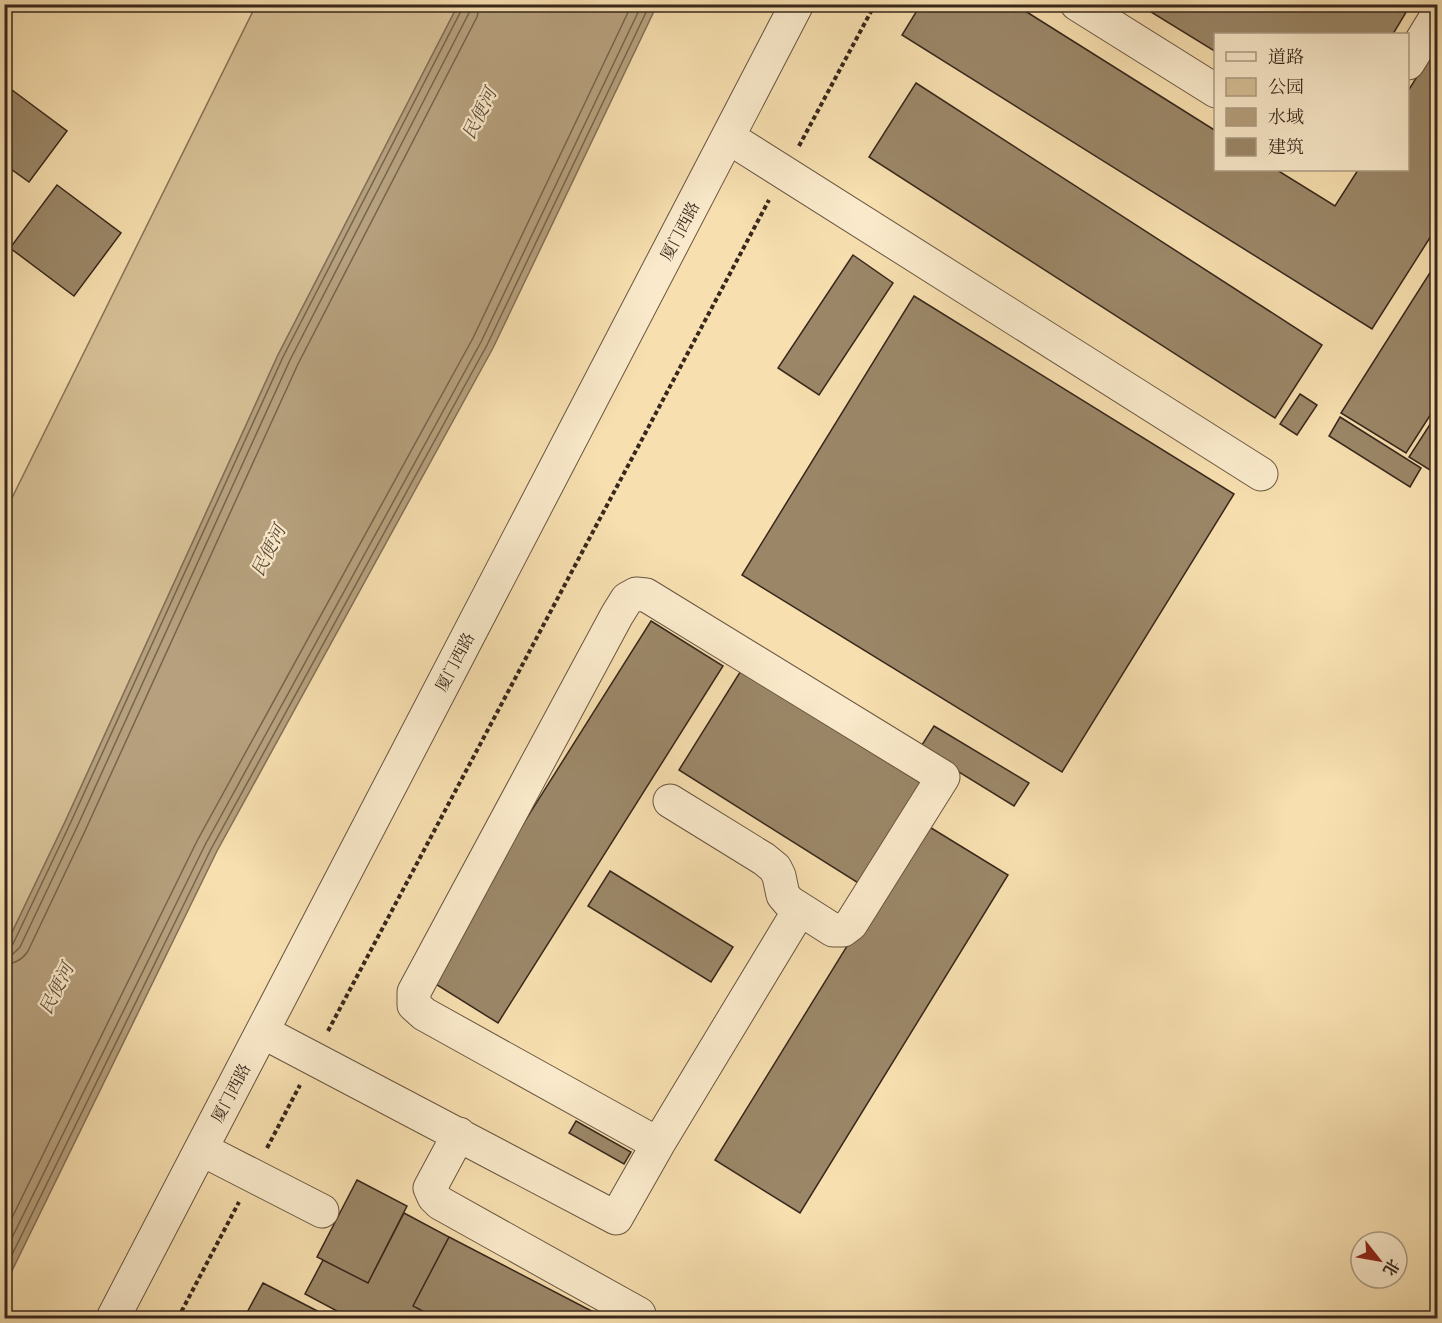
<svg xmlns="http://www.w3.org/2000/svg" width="1442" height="1323" font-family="'IM FELL French Canon','Noto Serif SC',serif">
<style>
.green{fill:#d7c096;stroke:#887459;stroke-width:1.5}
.water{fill:#b6a07d;stroke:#847056;stroke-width:1.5}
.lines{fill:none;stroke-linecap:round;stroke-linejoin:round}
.shore{stroke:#77644c;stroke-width:1.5}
.building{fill:#9b8768;stroke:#38271c;stroke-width:1.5}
.minor-casing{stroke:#685541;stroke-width:35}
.path{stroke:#38271c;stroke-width:4;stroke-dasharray:4.5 3;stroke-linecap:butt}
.minor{stroke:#faeacb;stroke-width:33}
.labels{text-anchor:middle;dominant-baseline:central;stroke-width:4.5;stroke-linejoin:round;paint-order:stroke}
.street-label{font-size:16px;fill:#38271c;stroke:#faeacb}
.water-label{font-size:18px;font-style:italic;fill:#5e4b39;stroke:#faeacb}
</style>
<rect width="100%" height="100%" fill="#f7dfaf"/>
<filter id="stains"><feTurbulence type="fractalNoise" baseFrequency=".00333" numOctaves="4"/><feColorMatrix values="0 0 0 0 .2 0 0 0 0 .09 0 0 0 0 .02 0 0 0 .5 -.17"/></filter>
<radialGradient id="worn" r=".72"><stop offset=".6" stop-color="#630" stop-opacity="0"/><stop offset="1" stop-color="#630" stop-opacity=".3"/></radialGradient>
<path class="green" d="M256,5H458L278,355L65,822L5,947V512Z"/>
<path class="water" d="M458,5H657L493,348L217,851L5,1285V947L65,822L278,355Z"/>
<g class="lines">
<path class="shore" d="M4,948L9,947L13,944L70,824L283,357L462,9L463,4
M4,955L13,954L20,947L77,827L290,360L469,13L471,4
M4,964C15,964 22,960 28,951L85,831L298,364L477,17L480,4
M4,1234L197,841L473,338L632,4
M4,1254L205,845L481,342L642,4
M4,1271L211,849L487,345L650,4"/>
</g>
<path class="building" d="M921,4H1014L1216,131V170H1277L1335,206L1358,170H1408V91L1438,43V225L1372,329L902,35Z
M1138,4H1411L1393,34H1216V52Z
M916,83L1322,345L1275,418L869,157Z
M4,84L67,131L29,182L4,164Z
M57,185L121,233L74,296L10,248Z
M853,255L893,283L819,395L778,368Z
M1438,260V403L1406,453L1341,413Z
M914,296L1234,494L1062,772L742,575Z
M1300,394L1317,405L1297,435L1280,424Z
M1438,412V475L1409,457Z
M1340,417L1421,468L1410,487L1329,436Z
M651,621L723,666L498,1023L426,978Z
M742,669L926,786L863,886L679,770Z
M934,726L1029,783L1014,806L920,748Z
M923,823L1008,875L800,1213L715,1160Z
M610,871L733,947L711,982L588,906Z
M576,1121L631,1152L624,1164L569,1133Z
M357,1180L407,1206L368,1283L317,1257Z
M404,1213L449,1237L413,1306L436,1318H350L305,1294L323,1260L368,1283Z
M449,1237L605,1318H436L413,1306Z
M263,1283L331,1318H244Z"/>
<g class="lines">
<defs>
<path id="minor" d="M1077,4L1216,91
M1408,63L1438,14
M728,137L1261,474
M670,801L764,859L775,868L779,876L783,895L789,902L800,909
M263,1032L616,1218L658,1144L800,909L833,930H843L851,924L943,777L646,595L636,594L627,599L617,615L414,992V1005L424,1014L658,1144
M459,1134L430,1188L434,1197L440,1203L639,1314
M201,1149L322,1211
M113,1318L797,4"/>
</defs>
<use href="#minor" class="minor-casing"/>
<path class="path" d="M799,146L875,4
M328,1031L769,200
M267,1148L300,1085
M178,1318L239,1202"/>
<use href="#minor" class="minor"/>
</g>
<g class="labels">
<g class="street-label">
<text transform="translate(680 231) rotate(-62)">厦门西路</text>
<text transform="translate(455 662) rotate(-62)">厦门西路</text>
<text transform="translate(231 1093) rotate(-62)">厦门西路</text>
</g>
<g class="water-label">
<text transform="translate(480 114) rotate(-64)">民便河</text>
<text transform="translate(269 551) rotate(-64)">民便河</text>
<text transform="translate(57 989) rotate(-64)">民便河</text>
</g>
</g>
<rect width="1442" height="1323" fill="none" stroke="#f7dfaf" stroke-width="24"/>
<rect x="6" y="6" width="1430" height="1311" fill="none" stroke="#38271c" stroke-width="3"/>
<rect x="12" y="12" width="1418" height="1299" fill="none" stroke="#38271c" stroke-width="1.5"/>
<rect x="1214" y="33" width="195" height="138" fill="#faeacb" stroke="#ac9c85" stroke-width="1.5"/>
<rect x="1226" y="52" width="30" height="9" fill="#faeacb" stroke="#ac9c85" stroke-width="1.5"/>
<text x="1268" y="63" font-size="18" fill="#38271c">道路</text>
<rect x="1226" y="78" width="30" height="18" fill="#d7c096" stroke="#ac9c85" stroke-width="1.5"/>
<text x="1268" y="93" font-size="18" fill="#38271c">公园</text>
<rect x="1226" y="108" width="30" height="18" fill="#b6a07d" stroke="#ac9c85" stroke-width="1.5"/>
<text x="1268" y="123" font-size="18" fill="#38271c">水域</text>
<rect x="1226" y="138" width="30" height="18" fill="#9b8768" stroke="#ac9c85" stroke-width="1.5"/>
<text x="1268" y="153" font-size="18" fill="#38271c">建筑</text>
<g transform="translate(1379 1260) rotate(121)"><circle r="28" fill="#faeacb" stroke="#ac9c85" stroke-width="1.5"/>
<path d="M0-4.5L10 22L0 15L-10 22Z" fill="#8f2418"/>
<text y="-9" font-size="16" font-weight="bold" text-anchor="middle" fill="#38271c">北</text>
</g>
<rect width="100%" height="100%" filter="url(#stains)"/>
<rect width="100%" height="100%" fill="url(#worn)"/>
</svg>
